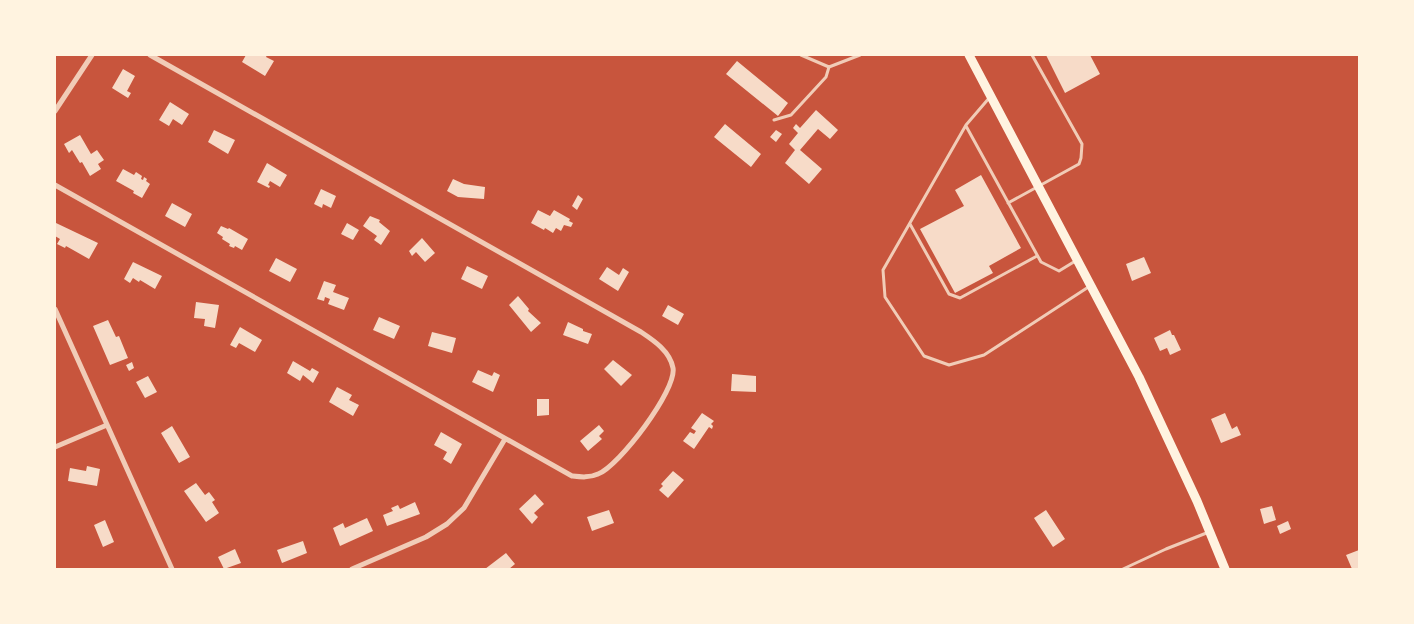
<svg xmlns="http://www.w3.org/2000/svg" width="1414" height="624" font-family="'Archivo Narrow',sans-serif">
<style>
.building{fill:#f7dbc8}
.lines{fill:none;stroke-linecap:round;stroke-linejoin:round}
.service{stroke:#f1ccb7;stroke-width:3}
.minor{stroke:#f1ccb7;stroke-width:5}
.secondary{stroke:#fff3e0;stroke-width:9}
</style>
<rect width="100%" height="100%" fill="#c8553d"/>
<path class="building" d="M246,55H267L266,57L274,61L265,76L242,62Z
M1046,55H1090L1100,74L1065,93Z
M737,61L788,103L778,116L726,74Z
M123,69L135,76L127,91L131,93L128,98L112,88Z
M170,102L189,114L182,125L173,119L169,126L159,120Z
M816,110L838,130L830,139L818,129L800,150L822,169L809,184L785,163L795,150L789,144L798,133L793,128L796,124L800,128Z
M725,124L761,154L751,167L714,137Z
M214,130L235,140L228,154L208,142Z
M776,130L782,134L776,142L770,137Z
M80,135L91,154L97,150L104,160L98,164L101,169L90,176L82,162L80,163L72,150L69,153L64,144Z
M267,163L287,175L280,187L270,181L268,185L270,186L269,188L257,182Z
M123,169L134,175L136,172L142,176L141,179L143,180L144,177L147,179L146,181L150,184L142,198L133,193L134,191L116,181Z
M981,175L1021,248L989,266L993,273L955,293L920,229L964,206L955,190Z
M453,179L464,184L485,187L484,199L458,197L447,191Z
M321,189L336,196L331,208L323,204L322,208L314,204Z
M578,195L583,199L577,210L572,206Z
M172,203L192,214L185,227L165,216Z
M538,210L550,216L554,210L570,219L569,221L573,223L571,227L564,225L561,231L556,228L553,233L545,228L544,230L531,223Z
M370,216L380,220L379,222L390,231L381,245L374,240L377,236L363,226Z
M56,223L98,243L89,259L66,246L65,248L57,244L60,239L55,236Z
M347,223L359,230L353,240L341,234Z
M221,226L228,229L229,228L248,239L242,250L235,246L234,248L229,246L230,244L222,239L223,237L217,233Z
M422,238L435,253L425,262L416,252L412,256L409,251Z
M1144,257L1151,273L1132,281L1126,264Z
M276,258L297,269L290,282L269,271Z
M133,262L162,276L155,289L140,280L139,282L133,278L130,283L124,279Z
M467,266L488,276L482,289L461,279Z
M607,267L619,275L623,268L629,272L618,291L599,279Z
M324,281L336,285L333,292L349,298L344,310L328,304L330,299L325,297L324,301L317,299Z
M518,296L529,309L528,311L541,323L531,332L509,305Z
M196,302L219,305L215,328L204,326L205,319L194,318Z
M668,305L684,314L678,325L662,316Z
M379,317L400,326L394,339L373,330Z
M108,320L116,337L119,336L128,358L110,365L93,326Z
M568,322L583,329V331L592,334L588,344L563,335Z
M240,327L262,340L255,352L239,343L236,348L230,345Z
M1170,330L1172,335H1174L1181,350L1170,355L1167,348L1160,351L1154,338Z
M432,332L456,338L452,353L428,346Z
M613,360L632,375L621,386L604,369Z
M293,361L310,371L312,368L319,372L313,383L303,375L300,381L287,373Z
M132,362L134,368L129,371L126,365Z
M478,370L492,376L494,372L500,375L493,392L472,382Z
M732,374L756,376V392L731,391Z
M148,376L157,392L145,398L136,382Z
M337,387L352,395L349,400L359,405L353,416L329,402Z
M537,399H549V415L537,416Z
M702,413L714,421L711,424L713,426L712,429L709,427L694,449L683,441L690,432L694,434L696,431L691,428Z
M1225,413L1232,429L1237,426L1241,435L1221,443L1211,419Z
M599,425L604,431L599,436L602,439L588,451L580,441Z
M172,426L190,457L179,463L161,433Z
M441,432L462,444L451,464L443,459L447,452L434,445Z
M87,466L100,469L97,486L68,481L70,468L86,471Z
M673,471L684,480L668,498L659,490L663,486L661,484Z
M196,483L205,495L209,492L215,500L212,502L219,513L206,522L184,491Z
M535,494L544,504L534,513L538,517L532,524L519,509Z
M415,502L420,514L387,526L383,515L393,511L391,508L398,505L400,509Z
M1272,506L1276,520L1264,524L1260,509Z
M609,510L614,523L592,531L587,517Z
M1046,510L1065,539L1053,547L1034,518Z
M367,518L373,531L340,546L333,528L343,523L345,528Z
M105,520L114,542L103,547L94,525Z
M1288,521L1291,529L1280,534L1277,526Z
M303,541L307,553L282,563L277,550Z
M235,549L241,563L224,569L218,557Z
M1359,550V569H1352L1346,555Z
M506,553L515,564L509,569H485Z"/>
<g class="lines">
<path class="service" d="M801,55L829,67
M990,97L966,125L883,270L885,297L924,356L949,365L984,355L1090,286
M774,120L791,115L826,77L829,67L860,55
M966,126L1041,262L1059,271L1077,260
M1008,203L1079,164L1081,158L1082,144L1032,55
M910,224L949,294L960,298L1037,256
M1123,569L1166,549L1209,532"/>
<path class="minor" d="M55,111L92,55
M55,185L572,476C581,477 589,478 598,474C619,466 677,390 673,368C670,351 653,340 641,332L150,55
M55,309L172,569
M55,447L107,425
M352,569L426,537L447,524L464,508L505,439"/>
<path class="secondary" d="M969,55L1139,377L1197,501L1225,569"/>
</g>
<rect width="1414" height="624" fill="none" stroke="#fff3e0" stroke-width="112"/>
</svg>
